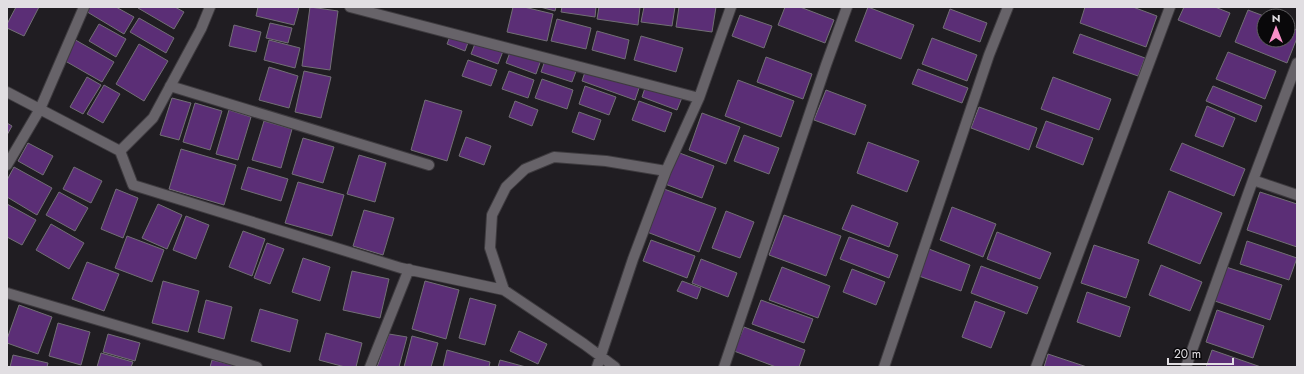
<svg xmlns="http://www.w3.org/2000/svg" width="1304" height="374" font-family="Jost,sans-serif">
<style>
.building{fill:#5b2e76;stroke:#726f75}
.lines{fill:none;stroke-linecap:round;stroke-linejoin:round}
.minor-casing{stroke:#3e3b3f;stroke-width:12}
.minor{stroke:#676369;stroke-width:10}
</style>
<rect width="100%" height="100%" fill="#201d22"/>
<path class="building" d="M16,7H39L24,36L7,28V24Z
M86,7H116L134,17L124,34L84,10Z
M138,7H175L184,12L174,29L138,8Z
M258,7H299L294,25L256,16Z
M310,7L338,11L330,70L302,66Z
M513,7H524L553,14L547,41L507,32Z
M540,7H556L555,11Z
M562,7H596L595,17L561,12Z
M599,7H640L638,25L597,19Z
M644,7H675L672,26L641,22Z
M679,7H716L712,32L676,27Z
M785,7H800L834,20L825,43L778,25Z
M868,7L914,25L901,59L855,41Z
M1085,7H1133L1157,16L1146,47L1080,23Z
M1184,7H1215L1230,13L1220,37L1178,20Z
M950,9L987,23L980,42L943,28Z
M1248,10L1264,16V40H1288V26L1297,30V38L1287,63L1235,42Z
M740,15L772,26L764,48L732,36Z
M139,18L174,38L166,53L130,32Z
M557,19L591,28L586,49L551,41Z
M270,23L292,28L288,43L266,38Z
M99,24L126,39L116,57L89,41Z
M234,25L261,32L256,52L229,46Z
M452,31L470,37L465,51L447,44Z
M597,31L629,40L625,59L592,50Z
M1080,34L1145,58L1138,76L1073,53Z
M478,36L505,46L498,64L471,54Z
M641,36L683,48L676,72L634,60Z
M72,38L114,62L102,82L60,58Z
M932,38L977,55L967,81L922,64Z
M269,40L300,48L295,68L264,60Z
M139,44L168,61L144,101L116,84Z
M512,47L542,57L536,74L506,63Z
M1228,52L1276,71L1265,99L1216,79Z
M547,55L578,66L572,82L541,72Z
M766,57L812,74L803,99L757,82Z
M468,60L497,70L491,86L462,76Z
M587,66L640,85L635,100L582,81Z
M269,67L298,76L289,108L259,100Z
M918,69L968,88L962,103L912,84Z
M304,71L331,77L321,118L295,112Z
M509,71L534,80L528,98L502,89Z
M87,77L101,85L83,114L70,107Z
M1053,77L1111,99L1099,130L1041,109Z
M542,79L573,90L567,109L535,98Z
M738,80L794,101L781,137L725,116Z
M647,82L683,95L677,110L642,97Z
M104,85L120,94L103,123L87,114Z
M585,86L616,97L609,115L579,104Z
M1213,86L1262,106L1256,122L1206,101Z
M826,90L866,105L855,135L814,120Z
M172,98L191,103L179,140L160,135Z
M425,100L462,111L447,161L411,150Z
M515,101L538,110L532,126L509,117Z
M639,101L672,113L665,132L632,120Z
M195,103L222,111L210,150L183,142Z
M1207,106L1235,118L1223,147L1195,136Z
M979,107L1037,128L1029,150L971,128Z
M229,110L251,117L238,160L216,154Z
M579,112L601,120L594,140L572,132Z
M702,113L740,127L726,164L689,150Z
M264,121L292,129L281,168L252,160Z
M1046,121L1093,138L1083,165L1036,147Z
M7,123L12,126L7,135Z
M744,135L779,148L769,174L734,161Z
M466,137L491,146L484,165L459,156Z
M303,138L334,147L323,183L292,174Z
M868,142L919,161L907,192L857,173Z
M28,143L53,156L43,175L18,161Z
M1182,143L1245,169L1234,196L1170,170Z
M181,149L236,165L224,205L169,189Z
M677,152L714,166L702,198L665,184Z
M359,155L386,163L375,202L347,194Z
M14,167L52,188L37,215L7,197V180Z
M74,167L102,181L91,203L63,189Z
M248,167L288,179L281,201L241,189Z
M298,182L344,195L332,236L285,223Z
M116,189L138,198L123,238L101,229Z
M664,189L716,208L699,252L647,232Z
M1169,191L1222,213L1200,264L1148,243Z
M59,192L88,208L75,231L46,215Z
M1260,192L1297,204V247L1247,230Z
M7,204L36,220L22,245L7,237Z
M158,204L182,215L167,249L142,238Z
M852,205L898,223L889,247L842,229Z
M952,207L996,224L983,257L940,240Z
M364,210L394,218L383,255L353,246Z
M726,211L754,222L740,258L712,248Z
M784,215L841,236L826,276L769,255Z
M186,216L209,225L196,259L173,250Z
M51,224L84,243L69,269L36,250Z
M243,231L265,239L252,276L229,267Z
M997,232L1051,253L1040,279L987,259Z
M127,236L164,250L152,282L115,268Z
M849,237L898,255L889,278L840,259Z
M651,240L695,256L687,278L643,261Z
M1247,241L1297,258L1289,280L1240,264Z
M267,243L284,249L270,284L254,278Z
M1094,245L1139,260L1126,298L1081,283Z
M929,249L970,265L961,291L919,276Z
M303,258L330,267L320,301L292,292Z
M701,259L737,273L728,297L692,283Z
M87,262L119,274L104,311L72,299Z
M1161,265L1202,282L1190,311L1149,295Z
M981,266L1038,287L1027,314L971,293Z
M1223,266L1282,285L1270,320L1212,300Z
M782,267L830,286L818,318L769,300Z
M852,269L885,282L876,305L843,292Z
M352,271L389,279L380,318L343,310Z
M163,281L199,291L188,332L152,323Z
M425,281L459,290L446,339L412,329Z
M682,281L701,288L697,299L677,291Z
M1087,292L1130,307L1120,337L1077,322Z
M470,298L496,305L485,345L459,338Z
M206,300L232,307L224,339L198,332Z
M761,300L813,319L804,343L752,324Z
M975,301L1005,312L991,348L962,337Z
M19,305L52,317L38,354L7,343V339Z
M260,309L298,320L290,352L251,341Z
M1217,310L1264,326L1253,358L1206,342Z
M58,323L90,332L81,365L49,356Z
M744,327L805,350L799,367H776L734,351Z
M519,331L547,344L538,364L510,351Z
M326,333L362,343L356,367H345L319,360Z
M108,334L140,343L135,361L103,352Z
M389,334L407,337L399,367H377Z
M412,336L438,343L431,367H404Z
M447,350L490,362L489,367H443Z
M1212,350L1261,367H1206Z
M101,353L133,362L131,367H97Z
M1048,354L1087,367H1044Z
M13,355L48,363L47,367H10Z
M212,360L241,367H210Z
M500,360L526,367H498Z"/>
<g class="lines">
<defs>
<path id="minor" d="M350,7L699,98
M170,86L429,165
M7,92L120,151L133,185L401,268L504,290L584,344L615,367
M120,151L153,118L201,29L210,7
M7,165L40,109L84,7
M1253,180L1297,195
M504,290L490,248L492,215L506,187L525,169L554,157L606,161L666,171
M7,293L257,367
M370,367L409,269
M597,367L633,259L666,171L699,98L731,7
M724,367L826,65L847,7
M884,367L989,55L1008,7
M1036,367L1170,7
M1186,367L1253,180L1297,63"/>
</defs>
<use href="#minor" class="minor-casing"/>
<use href="#minor" class="minor"/>
</g>
<rect width="1304" height="374" fill="none" stroke="#e1dee2" stroke-width="16"/>
<g transform="translate(1276 28)"><circle r="19" fill="#09080a" stroke="#5f5e60"/>
<path d="M0-3L7 15L0 10L-7 15Z" fill="#f98fc9"/>
<text y="-6" font-size="11" font-weight="bold" text-anchor="middle" fill="#e1dee2">N</text>
</g>
<path d="M1168 358v6h65v-6" fill="none" stroke="#e1dee2" stroke-width="2"/>
<text x="1174" y="358" font-size="12" fill="#e1dee2" stroke="#09080a" stroke-width="3" paint-order="stroke">20 m</text>
</svg>
